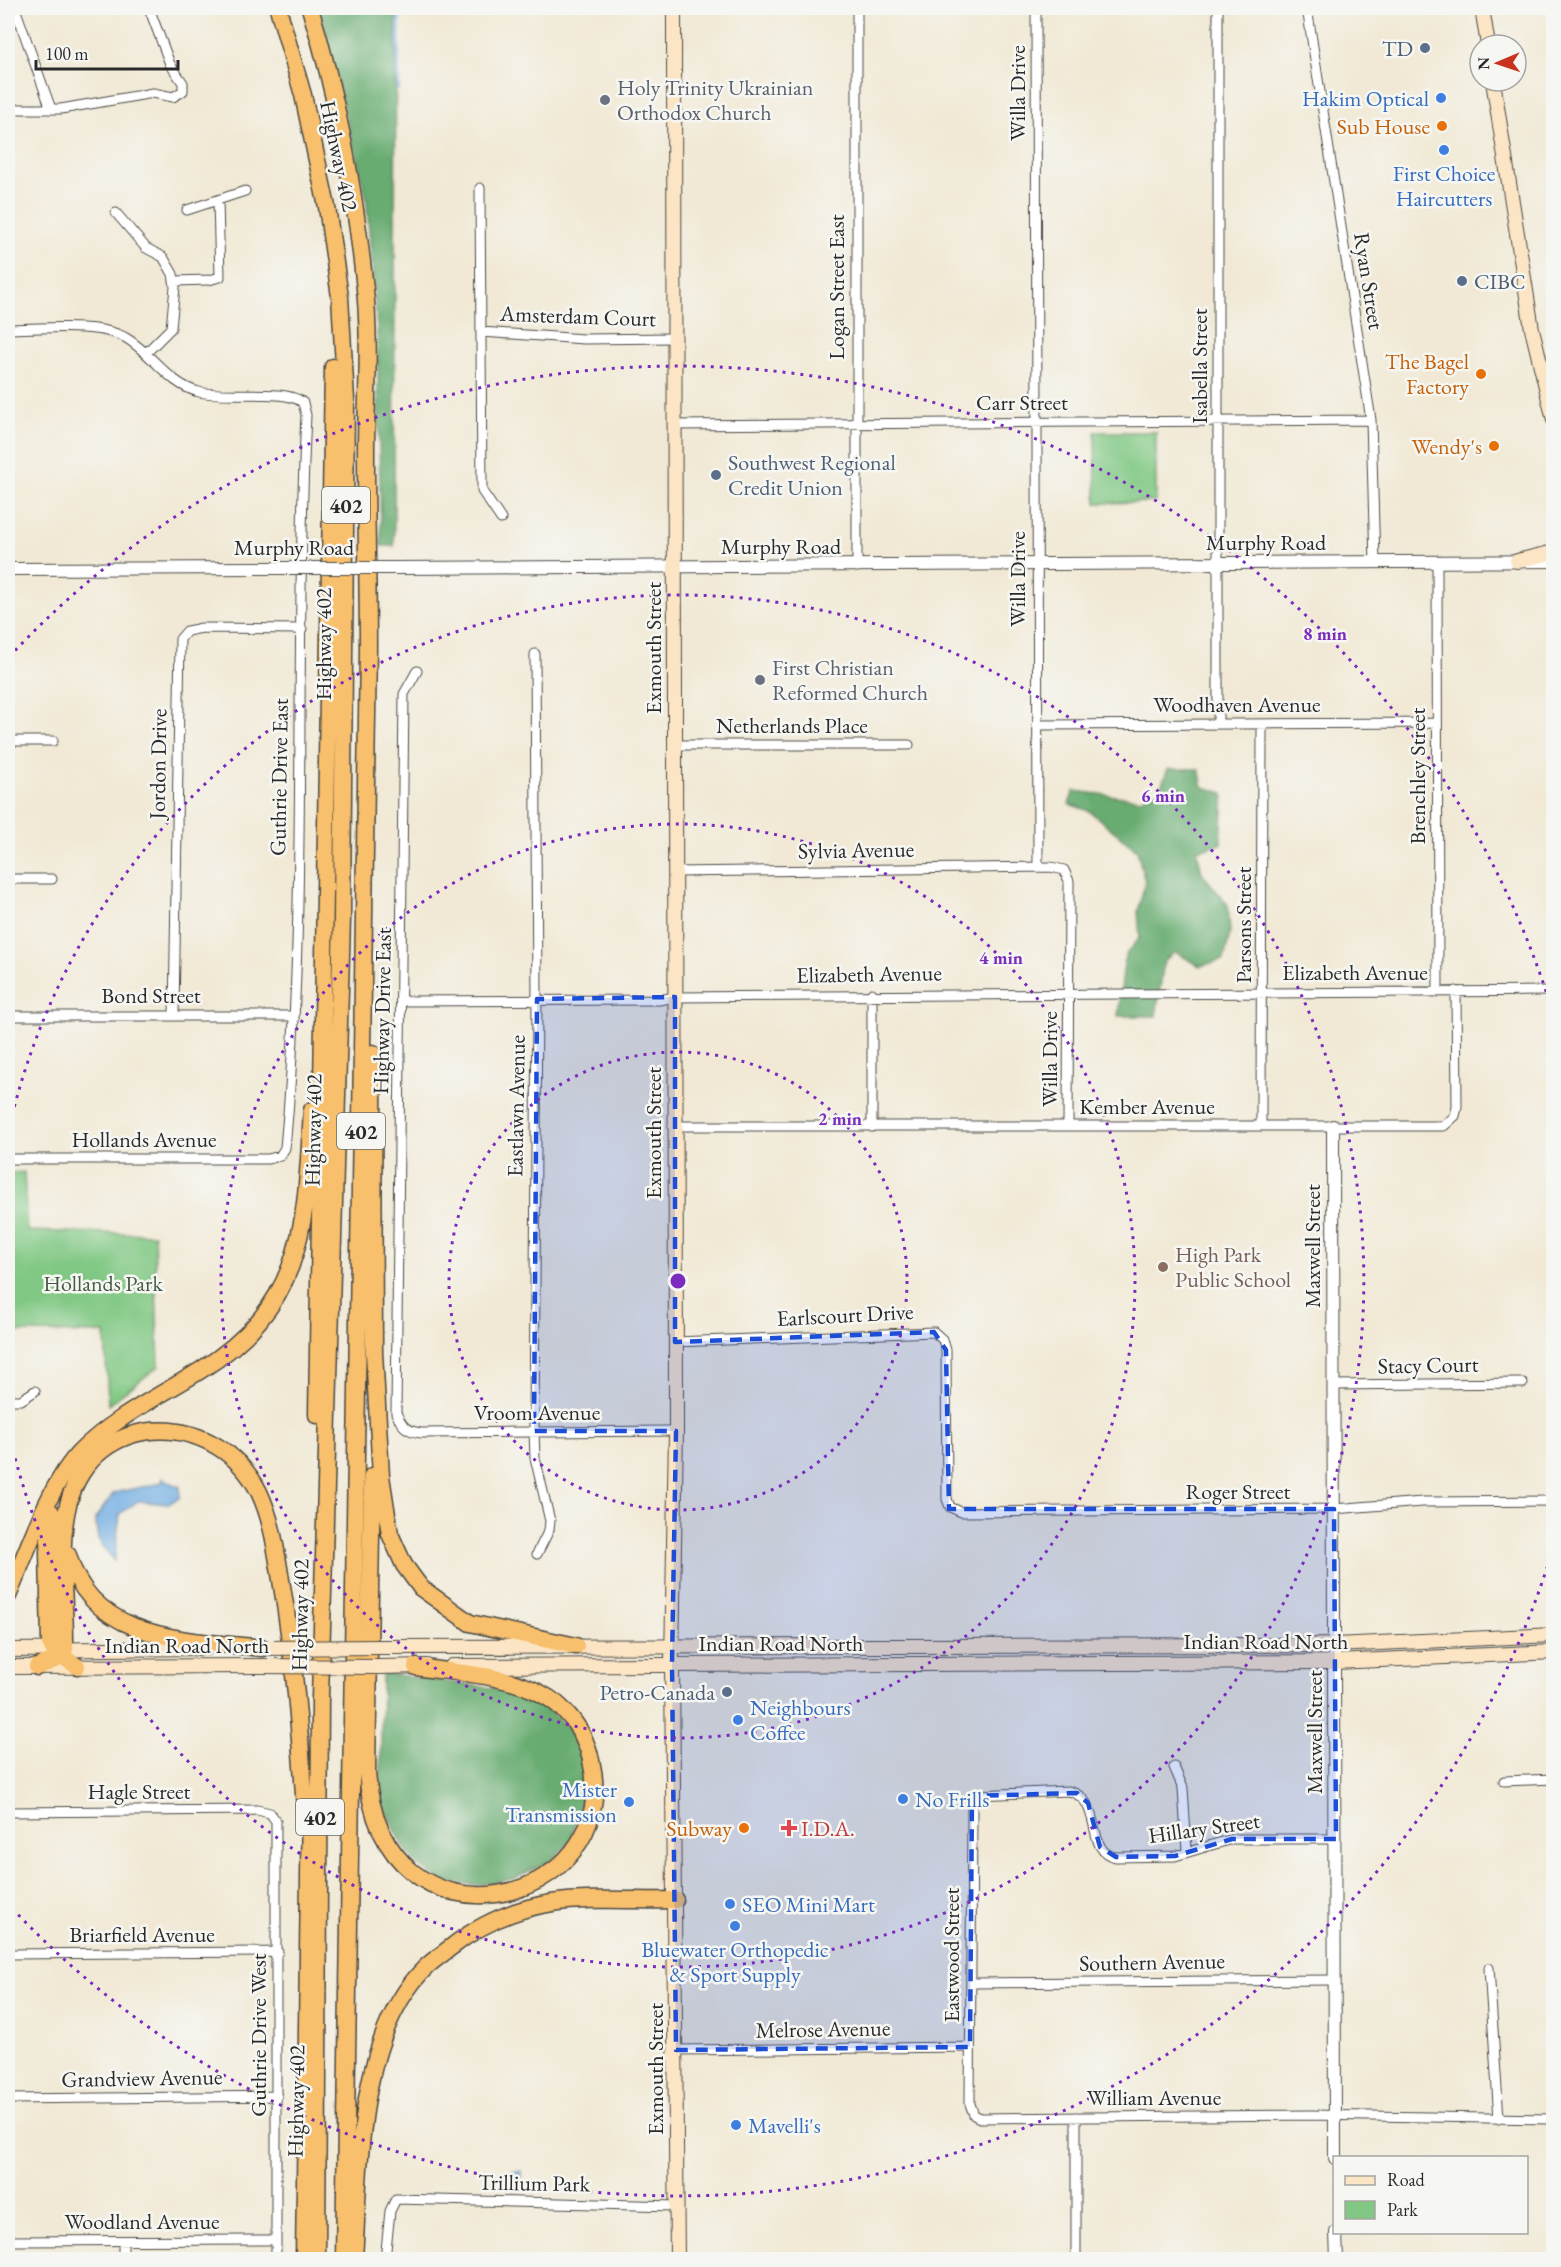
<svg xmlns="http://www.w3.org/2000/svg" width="1561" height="2267" font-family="'EB Garamond',serif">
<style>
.green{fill:#80c883;stroke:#567a57;stroke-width:1.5}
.forest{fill:#68ac71;stroke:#4a6c4e;stroke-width:1.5}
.water{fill:#72aee3;stroke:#4e6c87;stroke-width:1.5}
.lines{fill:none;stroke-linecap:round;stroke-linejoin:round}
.stream{stroke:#72aee3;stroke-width:3}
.minor-casing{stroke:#494844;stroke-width:11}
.tertiary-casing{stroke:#494844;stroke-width:14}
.secondary-casing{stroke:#494844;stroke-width:16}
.motorway-casing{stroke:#494844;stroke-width:19}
.minor{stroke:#fff;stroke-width:9}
.tertiary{stroke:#fff;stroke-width:12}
.secondary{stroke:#fce5c4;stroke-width:14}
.motorway{stroke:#f8bf6c;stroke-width:16}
.tertiary-bridge-casing{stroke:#494844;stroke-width:14;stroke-linecap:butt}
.secondary-bridge-casing{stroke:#494844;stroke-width:16;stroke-linecap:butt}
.tertiary-bridge{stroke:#fff;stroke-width:12}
.secondary-bridge{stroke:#fce5c4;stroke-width:14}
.marked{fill:#1d4ed8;fill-opacity:0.2;stroke:#1d4ed8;stroke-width:4.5;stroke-dasharray:12 8;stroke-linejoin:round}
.ring{fill:none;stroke:#7b2cbf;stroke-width:3;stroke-dasharray:3 6}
.service-dot{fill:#5c6f8a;stroke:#f6f6f2;stroke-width:2}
.shop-dot{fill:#3f7fe0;stroke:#f6f6f2;stroke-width:2}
.worship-dot{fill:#6b7280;stroke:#f6f6f2;stroke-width:2}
.food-dot{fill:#e8710a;stroke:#f6f6f2;stroke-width:2}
.education-dot{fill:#8d6e63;stroke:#f6f6f2;stroke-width:2}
.health-dot{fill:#e0444e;stroke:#f6f6f2;stroke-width:2}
.labels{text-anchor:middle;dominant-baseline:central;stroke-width:5;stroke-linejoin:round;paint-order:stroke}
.shield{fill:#f6f6f2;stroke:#686867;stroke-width:1.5}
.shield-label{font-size:21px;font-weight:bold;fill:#2b2b2b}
.service-label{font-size:22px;fill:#4e5e75;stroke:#f6f6f2;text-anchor:end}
.worship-label{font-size:22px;fill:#5b616d;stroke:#f6f6f2;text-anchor:start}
.street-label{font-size:22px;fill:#2b2b2b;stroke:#f6f6f2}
.shop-label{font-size:22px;fill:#366cbe;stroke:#f6f6f2;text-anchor:start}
.food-label{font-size:22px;fill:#c56008;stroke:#f6f6f2;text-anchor:end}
.education-label{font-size:22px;fill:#785e54;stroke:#f6f6f2;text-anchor:start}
.park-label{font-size:22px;fill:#445a45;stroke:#f6f6f2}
.health-label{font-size:22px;fill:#be3a42;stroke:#f6f6f2;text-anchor:start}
.centre{fill:#7b2cbf;stroke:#f6f6f2;stroke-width:3}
.ring-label{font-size:18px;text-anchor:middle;font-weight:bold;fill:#7b2cbf;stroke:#f6f6f2;stroke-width:5;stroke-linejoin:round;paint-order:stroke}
</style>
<rect width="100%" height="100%" fill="#f6f6f2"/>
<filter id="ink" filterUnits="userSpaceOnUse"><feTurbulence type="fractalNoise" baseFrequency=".0167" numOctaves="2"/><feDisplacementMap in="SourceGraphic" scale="12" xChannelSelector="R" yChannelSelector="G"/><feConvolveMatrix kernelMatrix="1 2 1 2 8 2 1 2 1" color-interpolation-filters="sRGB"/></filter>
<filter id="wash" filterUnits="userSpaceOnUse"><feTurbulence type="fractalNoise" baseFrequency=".008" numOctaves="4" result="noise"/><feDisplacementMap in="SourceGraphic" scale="24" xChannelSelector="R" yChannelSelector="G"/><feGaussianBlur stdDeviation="1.35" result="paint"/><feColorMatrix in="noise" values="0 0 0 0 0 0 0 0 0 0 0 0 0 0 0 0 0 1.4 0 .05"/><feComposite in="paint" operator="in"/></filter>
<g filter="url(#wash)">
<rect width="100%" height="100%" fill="#f1e9d5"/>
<path class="green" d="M1095,432H1156V502L1096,503Z
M24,1172L27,1231L154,1234L159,1366L108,1405L105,1333L8,1332V1173Z"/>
<path class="forest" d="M318,8H396L394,546H381L377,328L366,196Z
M1168,769H1199L1203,787L1224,793L1221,844L1197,850L1202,873L1228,905L1230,933L1224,960L1200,966L1175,952L1164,961L1156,1016H1118L1125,955L1140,938L1138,912L1145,882L1137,850L1089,811L1069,804L1074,791L1140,799L1159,791Z
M382,1673L492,1688L541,1703L573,1733L588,1778L570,1842L549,1862L513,1879L478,1885L440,1882L415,1862L404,1847L380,1800Z"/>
<path class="water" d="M162,1478L180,1487V1498L167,1504L138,1501L120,1514L114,1561L98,1539L95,1519L114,1493L161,1483Z
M512,2171H521L520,2190H512Z"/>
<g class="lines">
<path class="stream" d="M398,89L399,8"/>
</g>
</g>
<g filter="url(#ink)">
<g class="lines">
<defs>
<path id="minor" d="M15,8L51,109
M1036,8L1038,867
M1218,8V724
M1307,8L1371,420L1375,563
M8,109H61L153,93L173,97L183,91V83L170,64L149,8
M480,188L482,491L501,519
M187,210L245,191
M116,213L146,248L163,257L173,274L175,287L171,328L146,353
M174,281L209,280L220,277L218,200
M8,329C39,329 99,322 126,338C152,353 169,385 199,392C224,398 288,388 303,403L306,415C294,659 308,905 285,1148L280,1156L268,1159H8
M481,332L584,339L673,338
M673,425L1371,420
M1437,561L1438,991
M857,567V8
M535,654L537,999L534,1431L535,1458L550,1521L549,1530L537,1554
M417,671L404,694L396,1413C402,1426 406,1431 421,1433L676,1431
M1037,725L1436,723
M8,741H53
M675,745H909
M674,872L1051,867L1064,870L1069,881L1068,1126
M8,879H52
M402,1001L659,1000L675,997L1554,991
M174,1015L180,639L187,631L202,628L302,629
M8,1016H294
M673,1126H1444L1455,1116L1457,1107L1456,991
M1261,1126L1262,724
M872,1127V993
M675,1342L934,1332L943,1340L946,1350L947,1499L950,1507L961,1512L1334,1509L1422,1502L1554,1501
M1333,1385L1523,1383
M8,1400H21L35,1391
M1174,1767L1183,1788L1187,1851
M1504,1781L1554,1779
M8,1812L257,1810L270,1813L276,1821V2260
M1336,1839H1232L1175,1856L1116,1857C1084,1853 1105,1800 1069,1791L976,1795L972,1800V1818L970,2104L974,2115L980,2118L1310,2115L1554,2119
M8,1954L278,1952
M1489,1968L1499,2119
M971,1983L1334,1980
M676,2050L970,2047
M8,2099L277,2096
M8,2241L276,2240
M123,2241V2260
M385,2260L390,2211L396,2199L676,2206
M1076,2260V2117"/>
<path id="tertiary" d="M398,568L1554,561
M8,569L278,568
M1333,1126L1335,2158
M1336,2232L1337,2260"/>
<path id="secondary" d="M674,8L676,1431L672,1663L677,2260
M1482,8L1488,45
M1493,81L1532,329L1554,420
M1517,561L1554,552
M381,1647L1334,1645L1554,1635
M8,1650L207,1648
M452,1666L1335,1662L1554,1652
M8,1667L262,1666
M379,1667L427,1666"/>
<path id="motorway" d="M278,8L303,95L327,207L340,297L346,400L342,919L320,1698L317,2260
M310,8C336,92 355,192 364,280C371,337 366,396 366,453C366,519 368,584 368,649L344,2260
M373,1053L374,1352L381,1476L390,1534L404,1565L421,1588L470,1623L576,1646
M317,1415L333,367
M372,1476L367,1772C381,1965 626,1908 591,1760C585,1731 566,1706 540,1693C504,1674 456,1673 416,1667
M51,1512L48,1552L50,1643L55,1652L77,1666
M68,1555C92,1642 189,1640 263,1648
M8,1596C26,1555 49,1483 81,1451C115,1417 160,1396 201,1370C307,1303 305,1223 312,1110
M37,1667L55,1660L65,1649C66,1604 56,1536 71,1495C102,1407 219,1412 259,1492C272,1519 276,1550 281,1580C294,1655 300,1733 305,1810
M354,2259C360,2168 356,2037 425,1968C432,1961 441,1955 450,1948C480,1924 514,1909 552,1903C589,1897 637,1901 675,1900
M304,2260L310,1798"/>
</defs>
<use href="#minor" class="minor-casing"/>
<use href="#tertiary" class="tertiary-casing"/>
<use href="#secondary" class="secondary-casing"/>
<use href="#motorway" class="motorway-casing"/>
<use href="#minor" class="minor"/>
<use href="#tertiary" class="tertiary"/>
<use href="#secondary" class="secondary"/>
<use href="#motorway" class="motorway"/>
<defs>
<path id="tertiary-bridge" d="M278,568H398"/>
<path id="secondary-bridge" d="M263,1648L381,1647
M262,1666L379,1667"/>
</defs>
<use href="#tertiary-bridge" class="tertiary-bridge-casing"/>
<use href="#secondary-bridge" class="secondary-bridge-casing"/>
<use href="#tertiary-bridge" class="tertiary-bridge"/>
<use href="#secondary-bridge" class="secondary-bridge"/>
</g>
</g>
<path class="marked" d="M675,997V1342L934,1332L946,1350L949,1509H1334L1336,1839H1232L1175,1856L1116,1857L1100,1847L1088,1803L1077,1793L972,1796L970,2047L676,2050L672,1663L676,1431H534L537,999Z"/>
<g class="ring">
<circle cx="678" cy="1281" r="229"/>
<circle cx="678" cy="1281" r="457"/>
<path d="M8 1133A686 686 0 1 1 8 1429"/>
<path d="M1553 1549A915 915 0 0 1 9 1905M9 657A915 915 0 0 1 1553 1013"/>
</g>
<g class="service-dot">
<circle cx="1425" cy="48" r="6"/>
<circle cx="1462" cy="281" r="6"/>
<circle cx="716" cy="475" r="6"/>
<circle cx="727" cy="1692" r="6"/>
</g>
<g class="shop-dot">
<circle cx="1441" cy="98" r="6"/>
<circle cx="1444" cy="150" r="6"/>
<circle cx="738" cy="1720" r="6"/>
<circle cx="903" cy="1799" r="6"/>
<circle cx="629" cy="1802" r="6"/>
<circle cx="730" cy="1904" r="6"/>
<circle cx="735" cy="1926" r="6"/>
<circle cx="736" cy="2125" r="6"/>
</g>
<g class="worship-dot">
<circle cx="605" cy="100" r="6"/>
<circle cx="760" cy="680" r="6"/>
</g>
<g class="food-dot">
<circle cx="1442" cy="126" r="6"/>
<circle cx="1481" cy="374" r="6"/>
<circle cx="1494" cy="446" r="6"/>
<circle cx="744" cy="1828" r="6"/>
</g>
<circle class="education-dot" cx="1163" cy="1267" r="6"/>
<path class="health-dot" d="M786 1819h6v6h6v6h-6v6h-6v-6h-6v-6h6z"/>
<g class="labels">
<g class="shield">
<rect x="322" y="487" width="48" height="36" rx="4.5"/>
<rect x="337" y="1113" width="48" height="36" rx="4.5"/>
<rect x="296" y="1799" width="48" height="36" rx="4.5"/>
</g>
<g class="shield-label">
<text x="346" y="505">402</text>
<text x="361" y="1131">402</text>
<text x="320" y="1817">402</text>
</g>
<g class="service-label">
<text x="1413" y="48">TD</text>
<text x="1474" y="281" text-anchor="start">CIBC</text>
<text x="728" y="462" text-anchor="start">Southwest Regional<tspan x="728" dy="25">Credit Union</tspan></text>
<text x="715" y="1692">Petro-Canada</text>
</g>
<g class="worship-label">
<text x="617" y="87">Holy Trinity Ukrainian<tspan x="617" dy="25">Orthodox Church</tspan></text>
<text x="772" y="667">First Christian<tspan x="772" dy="25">Reformed Church</tspan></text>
</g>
<g class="street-label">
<text transform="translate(1017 93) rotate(-90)">Willa Drive</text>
<text transform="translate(339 156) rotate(78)">Highway 402</text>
<text transform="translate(1369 281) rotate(81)">Ryan Street</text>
<text transform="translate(836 287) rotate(-90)">Logan Street East</text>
<text transform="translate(578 316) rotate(2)">Amsterdam Court</text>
<text transform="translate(1199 366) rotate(-90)">Isabella Street</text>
<text x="1022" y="402">Carr Street</text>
<text x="1266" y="542">Murphy Road</text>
<text x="781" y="546">Murphy Road</text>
<text x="294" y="547">Murphy Road</text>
<text transform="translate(1017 579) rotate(-90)">Willa Drive</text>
<text transform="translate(323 644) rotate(-90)">Highway 402</text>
<text transform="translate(653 648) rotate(-90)">Exmouth Street</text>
<text x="1237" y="704">Woodhaven Avenue</text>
<text x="792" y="725">Netherlands Place</text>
<text transform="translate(158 764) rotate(-89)">Jordon Drive</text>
<text transform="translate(1417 776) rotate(-90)">Brenchley Street</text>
<text transform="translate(279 777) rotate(-89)">Guthrie Drive East</text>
<text transform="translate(856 850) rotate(-1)">Sylvia Avenue</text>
<text transform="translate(1243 925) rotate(-90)">Parsons Street</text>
<text x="1355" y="972">Elizabeth Avenue</text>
<text transform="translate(869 974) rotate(-1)">Elizabeth Avenue</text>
<text x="151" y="995">Bond Street</text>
<text transform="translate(382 1011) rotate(-89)">Highway Drive East</text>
<text transform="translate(1049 1059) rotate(-90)">Willa Drive</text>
<text transform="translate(516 1106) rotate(-89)">Eastlawn Avenue</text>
<text x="1147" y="1106">Kember Avenue</text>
<text transform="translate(313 1130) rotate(-89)">Highway 402</text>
<text transform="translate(653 1133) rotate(-90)">Exmouth Street</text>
<text x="144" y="1139">Hollands Avenue</text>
<text transform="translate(1312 1246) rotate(-90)">Maxwell Street</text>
<text transform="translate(845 1315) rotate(-3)">Earlscourt Drive</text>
<text transform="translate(1428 1365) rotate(-1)">Stacy Court</text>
<text x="537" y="1412">Vroom Avenue</text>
<text x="1238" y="1491">Roger Street</text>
<text transform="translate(300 1615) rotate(-89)">Highway 402</text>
<text x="1266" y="1641">Indian Road North</text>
<text x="781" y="1643">Indian Road North</text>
<text x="187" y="1645">Indian Road North</text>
<text transform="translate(1314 1732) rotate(-90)">Maxwell Street</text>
<text x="139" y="1791">Hagle Street</text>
<text transform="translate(1204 1828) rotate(-8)">Hillary Street</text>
<text x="142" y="1934">Briarfield Avenue</text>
<text transform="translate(951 1955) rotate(-90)">Eastwood Street</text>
<text transform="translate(1152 1962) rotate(-1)">Southern Avenue</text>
<text transform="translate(823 2029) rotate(-1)">Melrose Avenue</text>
<text transform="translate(258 2035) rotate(-90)">Guthrie Drive West</text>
<text transform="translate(655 2069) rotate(-90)">Exmouth Street</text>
<text transform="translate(142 2078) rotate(-1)">Grandview Avenue</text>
<text x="1154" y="2097">William Avenue</text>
<text transform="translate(296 2101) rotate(-89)">Highway 402</text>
<text transform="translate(534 2183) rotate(1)">Trillium Park</text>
<text x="142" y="2221">Woodland Avenue</text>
</g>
<g class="shop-label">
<text x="1429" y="98" text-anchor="end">Hakim Optical</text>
<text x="1444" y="173" text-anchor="middle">First Choice<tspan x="1444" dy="25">Haircutters</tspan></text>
<text x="750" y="1707">Neighbours<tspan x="750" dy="25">Coffee</tspan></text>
<text x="617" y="1789" text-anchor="end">Mister<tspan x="617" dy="25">Transmission</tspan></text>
<text x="915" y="1799">No Frills</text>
<text x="742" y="1904">SEO Mini Mart</text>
<text x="735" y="1949" text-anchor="middle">Bluewater Orthopedic<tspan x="735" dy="25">&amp; Sport Supply</tspan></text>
<text x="748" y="2125">Mavelli's</text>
</g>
<g class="food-label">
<text x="1430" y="126">Sub House</text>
<text x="1469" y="361">The Bagel<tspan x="1469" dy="25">Factory</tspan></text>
<text x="1482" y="446">Wendy's</text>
<text x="732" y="1828">Subway</text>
</g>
<g class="education-label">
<text x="1175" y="1254">High Park<tspan x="1175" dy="25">Public School</tspan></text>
</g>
<g class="park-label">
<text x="103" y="1283">Hollands Park</text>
</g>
<g class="health-label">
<text x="801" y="1828">I.D.A.</text>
</g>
</g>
<circle cx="678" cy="1281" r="9" class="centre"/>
<g class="ring-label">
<text x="1325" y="640">8 min</text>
<text x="1163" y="802">6 min</text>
<text x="1001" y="964">4 min</text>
<text x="840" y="1125">2 min</text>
</g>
<rect width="1561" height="2267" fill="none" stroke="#f6f6f2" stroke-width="30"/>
<rect x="1333" y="2156" width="195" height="78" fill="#f6f6f2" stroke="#a5a5a2" stroke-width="1.5"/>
<rect x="1345" y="2176" width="30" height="9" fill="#fce5c4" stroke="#a5a5a2" stroke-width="1.5"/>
<text x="1387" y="2186" font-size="18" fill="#2b2b2b">Road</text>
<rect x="1345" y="2201" width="30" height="18" fill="#80c883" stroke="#a5a5a2" stroke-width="1.5"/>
<text x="1387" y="2216" font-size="18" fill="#2b2b2b">Park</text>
<g transform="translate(1498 63) rotate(268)"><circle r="28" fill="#f6f6f2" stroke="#a5a5a2" stroke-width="1.5"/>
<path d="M0-4.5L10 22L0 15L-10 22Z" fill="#c8321e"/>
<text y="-9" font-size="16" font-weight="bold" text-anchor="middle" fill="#2b2b2b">N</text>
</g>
<path d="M36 60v9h142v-9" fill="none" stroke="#2b2b2b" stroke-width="3"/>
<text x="45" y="60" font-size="18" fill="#2b2b2b" stroke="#f6f6f2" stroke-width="4.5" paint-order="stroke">100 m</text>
</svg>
